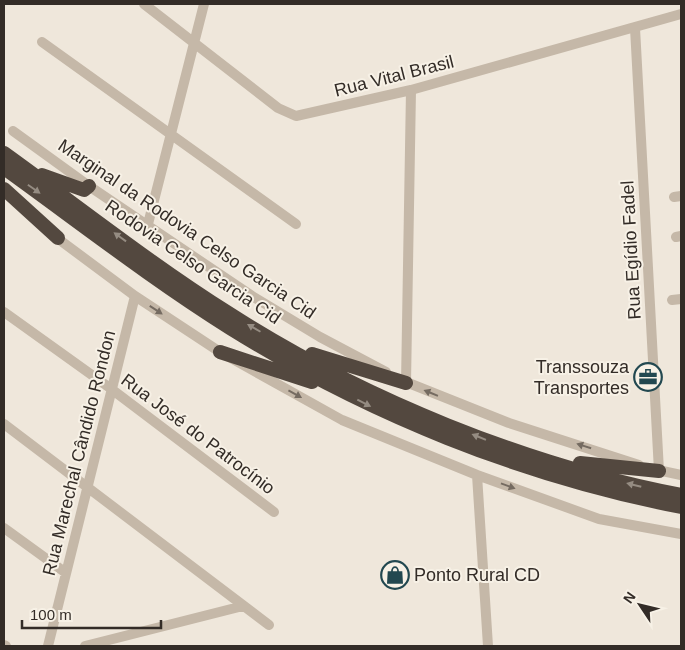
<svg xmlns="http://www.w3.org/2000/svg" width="685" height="650" font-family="Arial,sans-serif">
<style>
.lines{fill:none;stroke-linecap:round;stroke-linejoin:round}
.minor{stroke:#c5b8a8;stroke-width:10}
.highway{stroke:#53483f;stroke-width:14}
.oneway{fill:#958c82}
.oneway2{fill:#756b61}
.labels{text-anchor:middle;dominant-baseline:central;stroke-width:4;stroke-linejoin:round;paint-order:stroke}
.street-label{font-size:18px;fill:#332c27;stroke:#f7f1e6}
.poi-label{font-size:18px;fill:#332c27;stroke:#f7f1e6;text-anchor:end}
</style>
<rect width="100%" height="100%" fill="#efe7db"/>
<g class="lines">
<path class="minor" d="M144,4L278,108L296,116L411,90L681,14
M635,28L659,471
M42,42L296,224
M13,131L89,186L252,296L320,337L386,372
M674,197L681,196
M148,224L204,4
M53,235L135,296L220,352L342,420L477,475L599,519L681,534
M676,237L681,236
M672,300L681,299
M4,312L110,388L274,512
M401,380L509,423L639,465
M406,383L411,90
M4,424L269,625
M653,469L681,475
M477,475L488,646
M4,528L66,573
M4,645L6,646
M48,646L135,296
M85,646L243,606"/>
<path class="highway" d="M4,153C79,207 152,265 230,314C361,398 528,466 681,495
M4,168C79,222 152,279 230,328C368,414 522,476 681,507
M42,175L84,190L89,186
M4,189L58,238
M220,352L312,382
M312,354L406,383
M580,463L659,471"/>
</g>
<defs><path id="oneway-solid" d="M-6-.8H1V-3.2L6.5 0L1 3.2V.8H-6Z" transform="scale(1.25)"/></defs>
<g class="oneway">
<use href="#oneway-solid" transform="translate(34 189) rotate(35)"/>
<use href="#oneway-solid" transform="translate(120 237) rotate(-144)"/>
<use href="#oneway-solid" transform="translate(254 328) rotate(-150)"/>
<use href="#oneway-solid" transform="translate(364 403) rotate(27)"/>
<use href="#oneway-solid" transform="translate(479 437) rotate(-158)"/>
<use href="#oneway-solid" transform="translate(634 485) rotate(-166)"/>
</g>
<g class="oneway2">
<use href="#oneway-solid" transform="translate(156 310) rotate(33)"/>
<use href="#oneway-solid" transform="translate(431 393) rotate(-158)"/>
<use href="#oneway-solid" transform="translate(295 394) rotate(29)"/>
<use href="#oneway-solid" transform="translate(584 446) rotate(-162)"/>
<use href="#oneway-solid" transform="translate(508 486) rotate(20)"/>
</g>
<defs>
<symbol id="office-ring" viewBox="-11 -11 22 22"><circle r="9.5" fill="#f7f1e6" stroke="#224850" stroke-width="1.5"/><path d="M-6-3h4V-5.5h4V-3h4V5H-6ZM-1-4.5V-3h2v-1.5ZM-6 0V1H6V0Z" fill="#224850"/></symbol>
<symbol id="shop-ring" viewBox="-11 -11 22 22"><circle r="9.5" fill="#f7f1e6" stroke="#224850" stroke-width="1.5"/><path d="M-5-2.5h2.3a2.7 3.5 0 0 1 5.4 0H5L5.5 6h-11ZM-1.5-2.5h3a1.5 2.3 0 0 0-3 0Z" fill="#224850"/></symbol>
</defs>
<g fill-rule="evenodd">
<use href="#office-ring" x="632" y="361" width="32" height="32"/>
<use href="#shop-ring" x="379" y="559" width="32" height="32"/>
</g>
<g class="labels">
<g class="street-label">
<text transform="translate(394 76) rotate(-14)">Rua Vital Brasil</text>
<text transform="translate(187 229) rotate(34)">Marginal da Rodovia Celso Garcia Cid</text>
<text transform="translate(631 250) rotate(-93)">Rua Egídio Fadel</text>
<text transform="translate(193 262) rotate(34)">Rodovia Celso Garcia Cid</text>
<text transform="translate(198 434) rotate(37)">Rua José do Patrocínio</text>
<text transform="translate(79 453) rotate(-76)">Rua Marechal Cândido Rondon</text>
</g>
<g class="poi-label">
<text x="629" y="367">Transsouza<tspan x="629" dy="21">Transportes</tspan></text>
<text x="414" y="575" text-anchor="start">Ponto Rural CD</text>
</g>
</g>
<rect width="685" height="650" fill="none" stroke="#332c27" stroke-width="10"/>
<g transform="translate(640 605) rotate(305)" stroke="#f7f1e6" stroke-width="4" paint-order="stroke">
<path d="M0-4L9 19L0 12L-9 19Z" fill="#332c27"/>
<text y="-8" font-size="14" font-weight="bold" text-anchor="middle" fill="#332c27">N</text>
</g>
<path d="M22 620v8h139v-8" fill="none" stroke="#332c27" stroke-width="2.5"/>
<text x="30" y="620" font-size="15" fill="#332c27" stroke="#f7f1e6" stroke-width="4" paint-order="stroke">100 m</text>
</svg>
